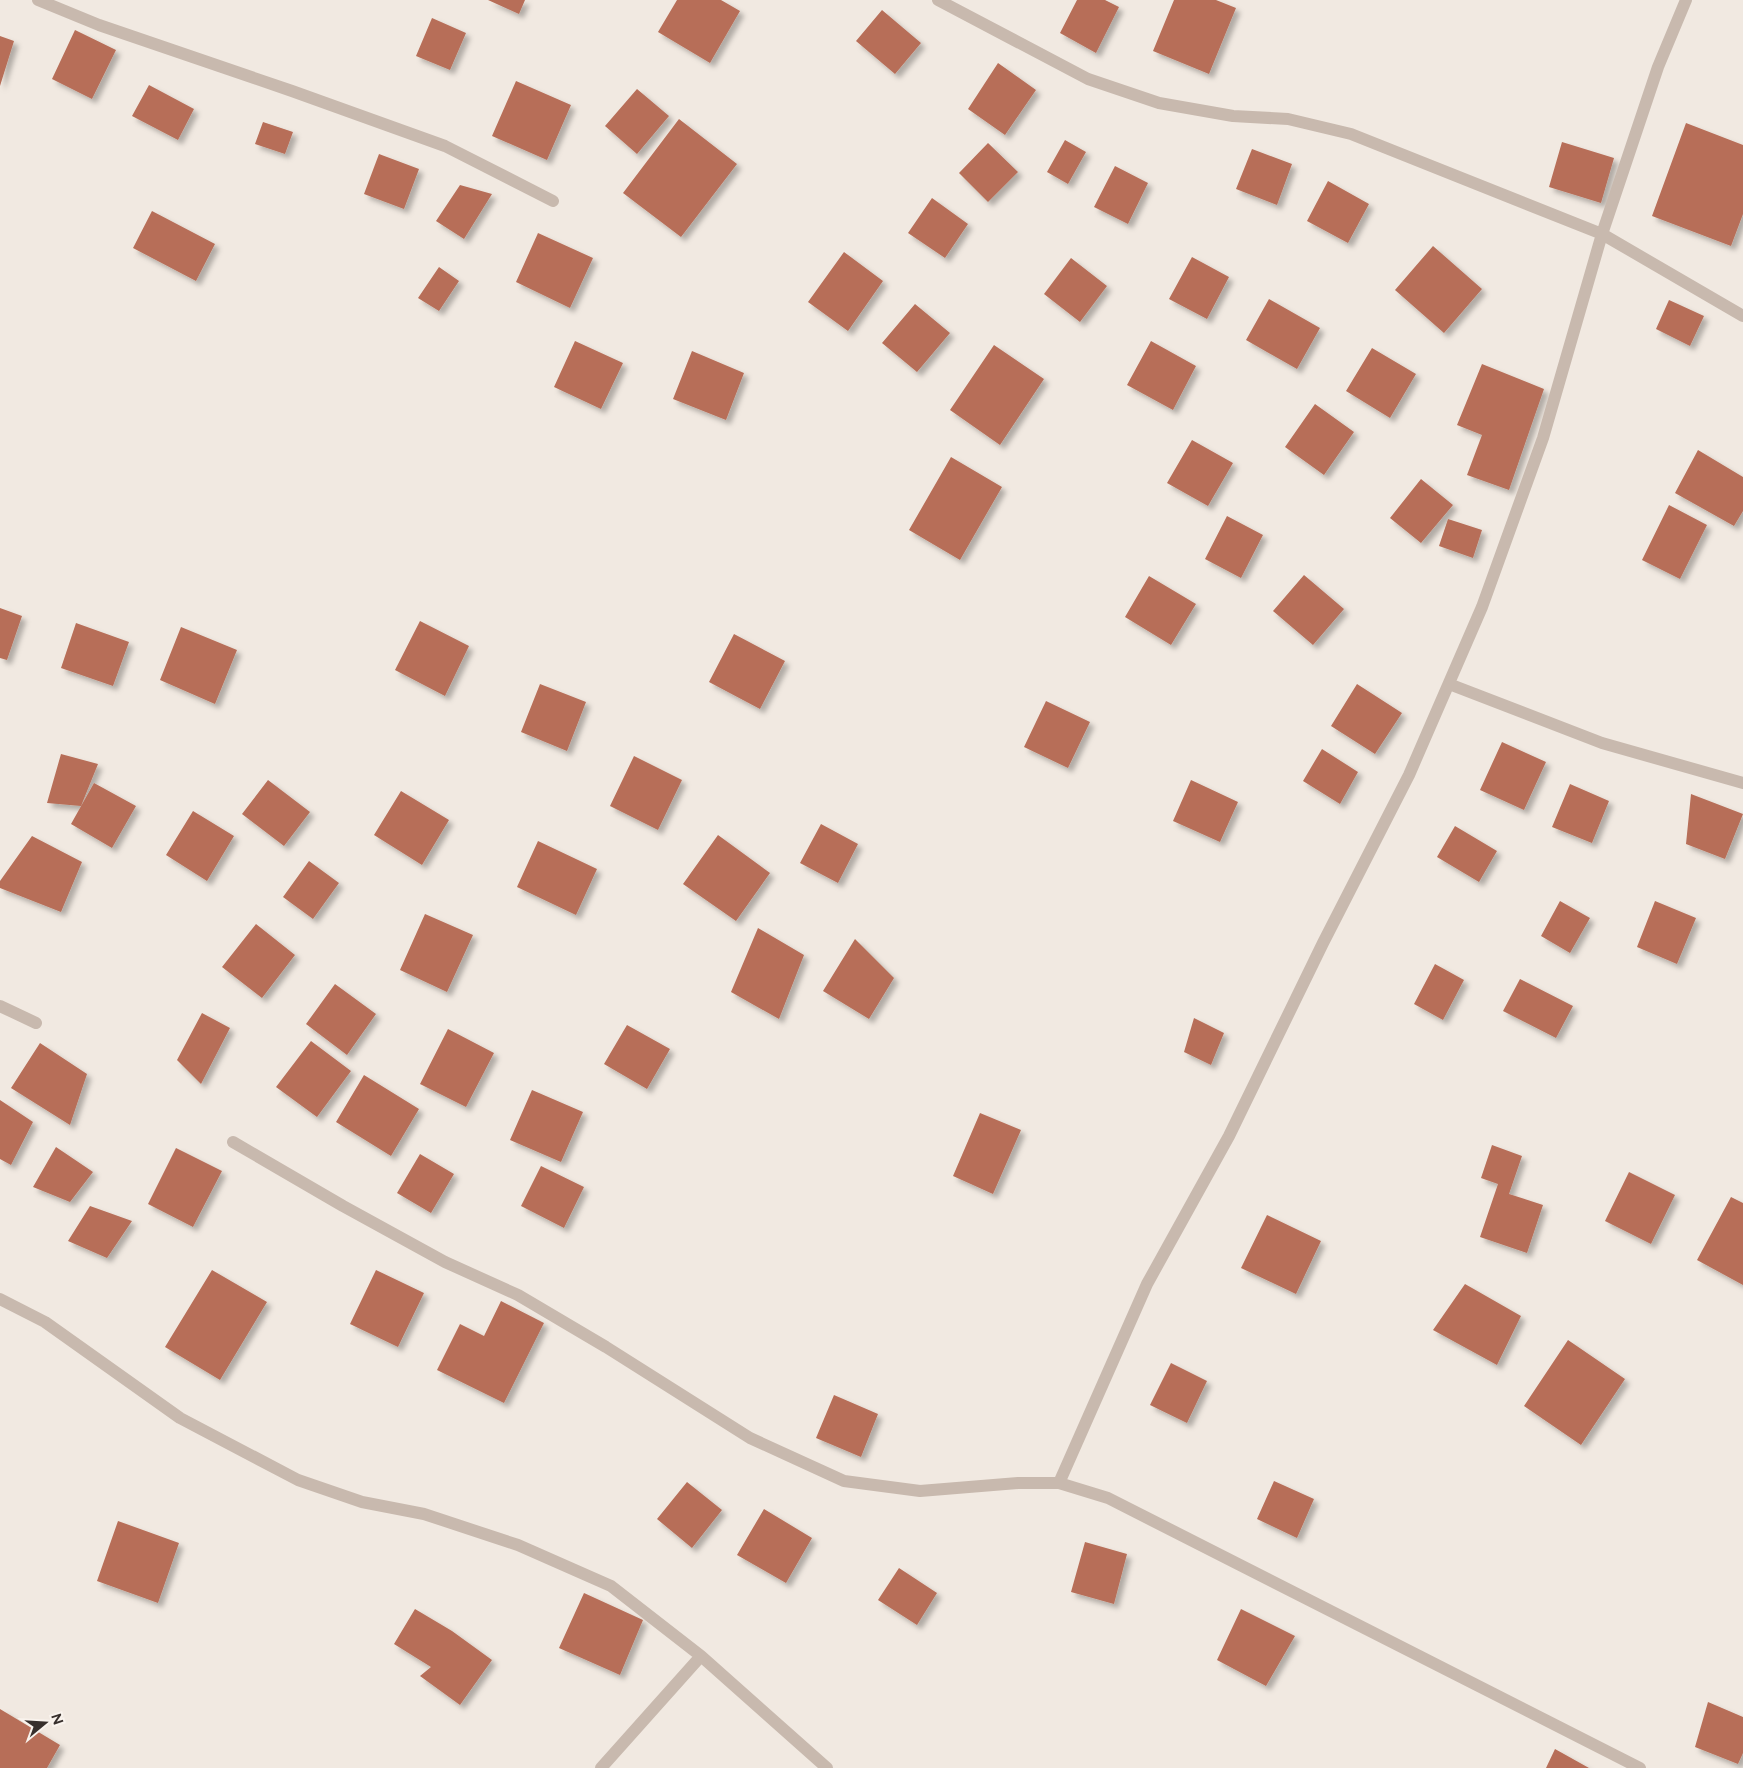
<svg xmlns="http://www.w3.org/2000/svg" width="1743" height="1768" font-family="Raleway,sans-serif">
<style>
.building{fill:#b76e58;filter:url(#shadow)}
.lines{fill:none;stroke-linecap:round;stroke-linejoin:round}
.minor{stroke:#c8b9ae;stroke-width:12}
</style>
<defs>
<filter id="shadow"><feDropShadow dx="4.5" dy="4.5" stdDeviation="2.5" flood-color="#0004"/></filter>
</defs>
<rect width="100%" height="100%" fill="#f1e9e1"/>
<path class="building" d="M488,0H525L519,14Z
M677,0H721L740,11L710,63L658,32Z
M1077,0H1105L1119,7L1096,53L1060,33Z
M1174,0H1216L1236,8L1209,74L1153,51Z
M882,10L921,43L895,74L856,41Z
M432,18L466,33L450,70L416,56Z
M75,30L116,50L92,99L52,79Z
M0,36L14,41L0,86Z
M998,63L1036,90L1005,135L968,109Z
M516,81L571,105L547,160L492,136Z
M149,85L194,109L178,140L132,116Z
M637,89L669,116L637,154L605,126Z
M679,119L737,164L681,237L623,193Z
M263,122L293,132L285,154L255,144Z
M1686,123L1743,145V214L1731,246L1652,216Z
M1065,140L1086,152L1068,184L1047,172Z
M1562,142L1614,158L1601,203L1549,187Z
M988,143L1018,172L988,202L959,173Z
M1252,149L1292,164L1277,205L1236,189Z
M379,154L419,169L404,209L364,194Z
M1115,166L1148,183L1128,224L1094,207Z
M1328,181L1369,204L1348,243L1307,221Z
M460,185L492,194L464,239L436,221Z
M932,198L968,224L945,258L908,233Z
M152,211L215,244L196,281L133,248Z
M538,233L593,258L570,308L516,282Z
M1433,246L1482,289L1444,333L1395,290Z
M844,252L883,281L848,331L808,302Z
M1192,257L1229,277L1207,319L1169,299Z
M1071,258L1107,286L1080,322L1044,294Z
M439,267L459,281L439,311L418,298Z
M1269,299L1320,328L1297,369L1246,340Z
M1669,300L1704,316L1690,346L1656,329Z
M915,304L950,333L917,372L882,343Z
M575,341L623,363L601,409L554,387Z
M1151,341L1196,366L1173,410L1127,385Z
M994,345L1044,379L1000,445L950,410Z
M1372,348L1416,374L1390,418L1346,391Z
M692,351L744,373L726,420L673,399Z
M1482,364L1544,389L1509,490L1467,475L1482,435L1457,425Z
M1315,404L1354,432L1324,475L1285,447Z
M1192,440L1233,463L1208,506L1167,483Z
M1698,450L1743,477V511L1734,526L1675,493Z
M951,457L1002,487L960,560L909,530Z
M1421,479L1453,505L1421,543L1390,518Z
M1669,505L1707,525L1680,579L1642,560Z
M1227,516L1263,535L1241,578L1205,559Z
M1448,519L1482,530L1473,558L1439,546Z
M1304,575L1344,609L1313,645L1273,611Z
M1149,576L1196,604L1171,645L1125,617Z
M0,608L22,616L7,660L0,658Z
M420,621L469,646L445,696L395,670Z
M76,623L129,642L113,686L61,668Z
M181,627L237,650L215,704L160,680Z
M734,634L785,661L760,709L709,682Z
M540,684L586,702L567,751L521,732Z
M1357,684L1402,713L1375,754L1331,726Z
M1046,701L1090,722L1068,768L1024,747Z
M1502,742L1546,762L1524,810L1480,790Z
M1322,749L1358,772L1340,804L1303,781Z
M61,754L98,764L81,806L47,803Z
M634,756L682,780L658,830L610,806Z
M268,780L310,812L284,846L242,814Z
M1191,780L1238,802L1220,842L1173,821Z
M94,783L136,806L112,848L71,824Z
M1570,784L1609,801L1592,843L1552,827Z
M401,791L449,820L422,865L374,835Z
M1691,794L1743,814L1725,859L1686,844Z
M193,811L234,836L207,881L166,855Z
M821,824L858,844L838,883L800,863Z
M1455,826L1497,851L1479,882L1437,857Z
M718,835L770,873L736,921L683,884Z
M32,836L82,862L61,912L0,888V881Z
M538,841L597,869L576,915L517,887Z
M309,861L339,883L313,919L283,897Z
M1560,901L1590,918L1570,953L1541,936Z
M1655,901L1696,918L1677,964L1637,947Z
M425,914L473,935L447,992L400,970Z
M256,924L295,955L262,998L222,967Z
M758,928L804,955L779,1019L731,992Z
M855,939L894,978L869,1019L823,991Z
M1435,964L1464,980L1443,1020L1414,1004Z
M1520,979L1573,1006L1556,1038L1503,1011Z
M335,984L376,1014L347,1055L306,1024Z
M202,1013L230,1028L201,1084L177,1060Z
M1194,1018L1224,1033L1211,1065L1184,1052Z
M627,1025L670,1049L647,1089L604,1064Z
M448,1029L494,1053L466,1107L420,1084Z
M311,1041L351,1071L317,1117L276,1087Z
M40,1043L87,1074L70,1125L11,1088Z
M364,1075L419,1109L391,1156L336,1122Z
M532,1090L583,1112L561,1162L510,1140Z
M0,1100L33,1122L11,1165L0,1159Z
M980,1113L1021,1130L993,1194L953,1176Z
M1492,1145L1522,1156L1509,1194L1543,1205L1527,1253L1480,1237L1498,1184L1481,1178Z
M56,1147L93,1172L70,1202L33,1187Z
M176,1148L222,1171L193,1227L148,1204Z
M420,1154L454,1174L431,1213L397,1193Z
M541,1166L584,1187L564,1228L521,1206Z
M1629,1172L1675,1195L1651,1244L1605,1221Z
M1731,1197L1743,1203V1285L1697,1260Z
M90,1206L132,1221L107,1258L68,1241Z
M1267,1215L1321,1241L1296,1294L1241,1268Z
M212,1270L267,1302L220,1380L165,1347Z
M376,1270L424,1293L398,1347L350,1324Z
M1465,1284L1521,1316L1497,1365L1433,1330Z
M501,1301L544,1323L504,1403L437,1370L460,1324L484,1336Z
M1568,1340L1625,1379L1581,1445L1524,1406Z
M1171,1363L1207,1381L1187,1423L1150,1405Z
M834,1395L878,1414L861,1457L816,1438Z
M1274,1481L1314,1499L1297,1538L1257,1519Z
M687,1482L722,1510L692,1548L657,1519Z
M764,1509L812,1538L786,1583L737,1555Z
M118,1521L179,1543L158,1603L97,1581Z
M1085,1542L1127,1554L1114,1604L1071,1592Z
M899,1568L937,1593L917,1625L878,1600Z
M584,1593L643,1620L620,1675L559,1648Z
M415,1609L452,1631L492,1660L460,1705L420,1676L431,1667L394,1644Z
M1241,1609L1295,1636L1266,1686L1217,1660Z
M1708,1702L1743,1717V1753L1738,1764L1695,1747Z
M0,1709L60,1745L47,1768H0Z
M1555,1749L1589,1768H1546Z"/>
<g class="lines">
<path class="minor" d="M38,0L99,25L292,91L445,146L553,201
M938,0L1088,79L1159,103L1233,116L1288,119L1351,134L1602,234L1743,316
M1449,684L1602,743L1743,783
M0,1006L36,1023
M233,1142L343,1206L445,1262L518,1295L606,1347L750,1438L844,1481L920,1491L1018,1483H1059L1108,1498L1640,1768
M0,1299L45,1322L180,1418L298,1480L362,1502L424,1514L518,1545L611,1586L701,1656L827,1768
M1059,1483L1147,1284L1229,1136L1323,943L1409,775L1482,607L1543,438L1602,234L1658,67L1686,0
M601,1768L701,1656"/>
</g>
<g transform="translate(45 1723) rotate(72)" stroke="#f9f3ed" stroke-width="4" paint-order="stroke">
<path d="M0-4L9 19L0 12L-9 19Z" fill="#372f2c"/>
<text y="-8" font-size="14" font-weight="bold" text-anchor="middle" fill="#372f2c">N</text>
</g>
</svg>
